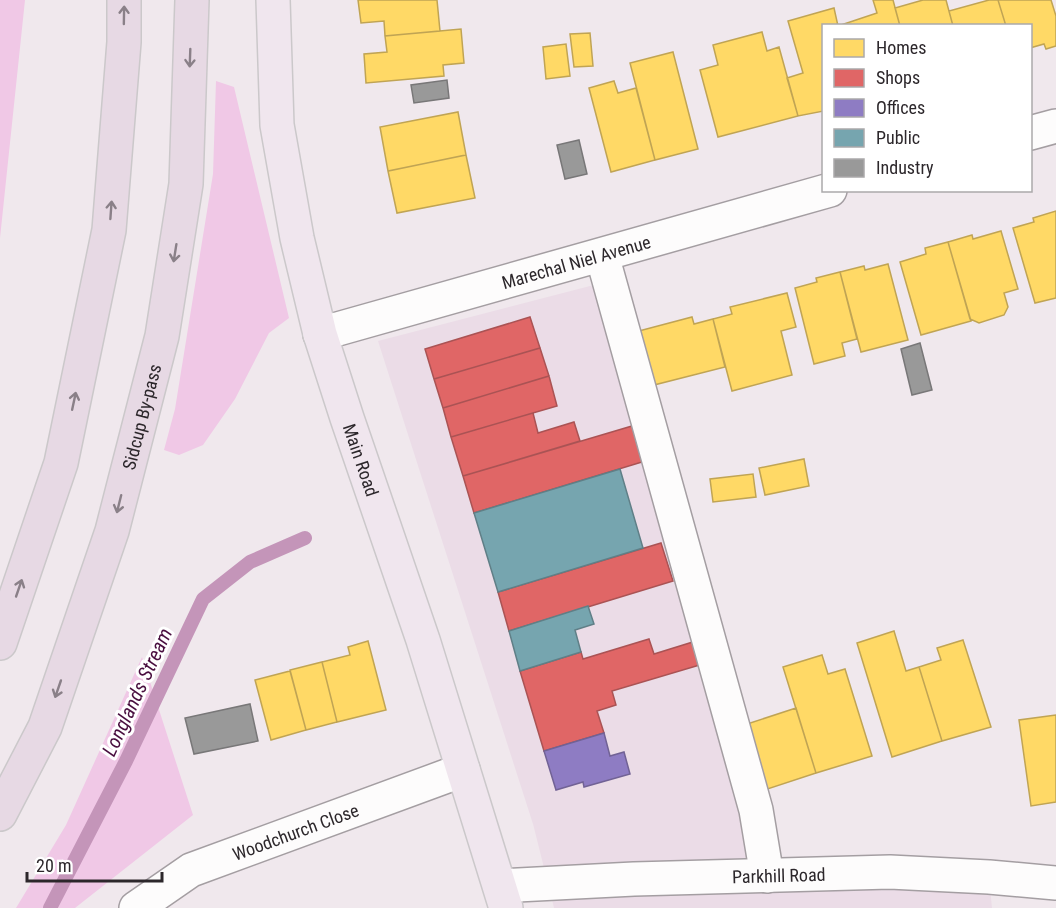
<svg xmlns="http://www.w3.org/2000/svg" width="1056" height="908" font-family="'Roboto Condensed',sans-serif">
<style>
.built{fill:#ebdce7}
.green{fill:#f0c8e6}
.homes{fill:#ffd966;stroke:#c0a454;stroke-width:1.5}
.shops{fill:#e06666;stroke:#aa5354;stroke-width:1.5}
.offices{fill:#8e7cc3;stroke:#716295;stroke-width:1.5}
.public{fill:#76a5af;stroke:#607f87;stroke-width:1.5}
.industry{fill:#999;stroke:#787778;stroke-width:1.5}
.lines{fill:none;stroke-linecap:round;stroke-linejoin:round}
.stream{stroke:#c495b9;stroke-width:14}
.minor-casing{stroke:#a49ea2;stroke-width:36}
.major-casing{stroke:#cbc8ca;stroke-width:36}
.highway-casing{stroke:#cbc8ca;stroke-width:36}
.minor{stroke:#fdfcfc;stroke-width:33}
.major{stroke:#f0e6ee;stroke-width:33}
.highway{stroke:#e7d9e4;stroke-width:33}
.oneway{stroke:#8a8088}
.labels{text-anchor:middle;dominant-baseline:central;stroke-width:6;stroke-linejoin:round;paint-order:stroke}
.street-label{font-size:18px;fill:#2c272b;stroke:#fff}
.water-label{font-size:20px;font-style:italic;fill:#490e3f;stroke:#fff}
</style>
<rect width="100%" height="100%" fill="#f0e8ed"/>
<path class="built" d="M617,279L777,875L989,877L992,908H554L533,824L378,341Z"/>
<path class="green" d="M0,0H25L0,238Z
M216,81L234,87L289,318L269,333L235,399L203,445L179,455L164,450L175,409L213,174Z
M142,657L193,815L75,908H16L66,825Z"/>
<path class="homes" d="M358,0H437L440,31L385,36L384,21L361,23Z
M873,0H893L900,26H838L877,13Z
M923,0H946L953,26H900L895,8Z
M989,0H998L1006,26H953L949,11Z
M998,0H1051L1056,16V46L1046,49L1044,44L1030,48V26H1006Z
M834,8L838,26H824V111L798,116L787,78L803,73L788,21Z
M461,29L464,63L443,65L444,76L366,83L364,54L387,52L385,36Z
M762,32L767,51L779,47L798,116L718,137L700,70L718,65L713,45Z
M590,33L593,66L574,67L570,34Z
M566,44L570,76L546,79L543,47Z
M673,52L698,149L655,160L630,63Z
M614,81L618,93L636,88L655,160L611,172L589,88Z
M458,112L466,155L388,171L380,127Z
M466,155L475,198L397,213L388,171Z
M1056,211V298L1035,303L1013,228L1034,222L1033,218Z
M1001,231L1018,289L1004,293L1008,307L1004,315L979,323L970,319L948,242L972,235L973,239Z
M948,242L971,321L921,335L900,262L926,254L925,248Z
M888,264L908,340L861,352L840,272L864,266L865,270Z
M840,272L857,339L842,343L845,356L814,364L795,288L817,282L816,278Z
M787,293L796,327L781,331L792,375L732,391L713,319L732,314L730,307Z
M692,317L694,324L713,319L725,367L650,386L635,332Z
M804,459L809,486L765,495L759,468Z
M753,474L756,497L713,502L710,479Z
M894,631L906,671L919,667L942,741L892,757L857,643Z
M963,640L991,727L942,741L919,667L941,660L937,648Z
M368,641L386,710L337,722L322,662L350,655L348,647Z
M822,655L828,674L845,669L872,756L816,773L783,667Z
M322,662L337,722L306,730L290,670Z
M290,671L306,730L271,740L255,680Z
M796,708L816,773L761,791L741,726Z
M1056,715V802L1031,806L1019,720Z"/>
<path class="shops" d="M530,317L540,348L434,379L425,349Z
M540,348L549,376L443,408L434,379Z
M549,376L557,406L451,437L443,408Z
M533,413L538,433L574,422L580,441L463,476L451,437Z
M632,426L642,462L474,513L463,476Z
M661,543L673,581L509,631L498,592Z
M649,639L654,654L696,641L703,664L612,691L616,705L597,711L604,733L544,751L520,671L581,652L583,659Z"/>
<path class="offices" d="M604,733L610,756L624,752L630,774L584,787L583,782L556,790L544,751Z"/>
<path class="public" d="M620,469L643,548L498,592L474,513Z
M588,606L594,624L575,630L581,652L520,671L509,631Z"/>
<path class="industry" d="M447,80L449,98L414,103L411,85Z
M579,140L587,174L565,179L557,145Z
M920,343L932,390L912,395L901,349Z
M250,704L258,741L194,754L185,718Z"/>
<g class="lines">
<path class="stream" d="M50,908L126,761L203,599L250,562L305,538"/>
<defs>
<g id="minor">
<path d="M1030,133L1056,126"/>
<path d="M602,255L756,810L767,876"/>
<path id="s1" d="M320,334L830,190"/>
<path id="s2" d="M500,886L634,879L890,872L989,877L1056,883"/>
<path id="s3" d="M136,908L191,870L463,770"/>
</g>
<g id="major">
<path id="s4" d="M273,0L277,125L297,238L320,334L347,418L423,640L506,908"/>
</g>
<g id="highway">
<path d="M0,643L61,463L109,230L124,42V0"/>
<path id="s5" d="M0,814L45,727L112,531L162,336L186,184L192,0"/>
</g>
</defs>
<use href="#minor" class="minor-casing"/>
<use href="#major" class="major-casing"/>
<use href="#highway" class="highway-casing"/>
<use href="#minor" class="minor"/>
<use href="#major" class="major"/>
<use href="#highway" class="highway"/>
</g>
<defs><path id="oneway-shaft" d="M-6 0H5M1.5-3L5.5 0L1.5 3" fill="none" stroke-width="1.6" stroke-linecap="round" stroke-linejoin="round" transform="scale(1.5)"/></defs>
<g class="oneway">
<use href="#oneway-shaft" transform="translate(124 15) rotate(-89)"/>
<use href="#oneway-shaft" transform="translate(190 58) rotate(92)"/>
<use href="#oneway-shaft" transform="translate(111 210) rotate(-86)"/>
<use href="#oneway-shaft" transform="translate(175 253) rotate(99)"/>
<use href="#oneway-shaft" transform="translate(74 401) rotate(-78)"/>
<use href="#oneway-shaft" transform="translate(119 504) rotate(104)"/>
<use href="#oneway-shaft" transform="translate(19 588) rotate(-71)"/>
<use href="#oneway-shaft" transform="translate(58 689) rotate(109)"/>
</g>
<g class="labels">
<g class="street-label">
<text stroke="none"><textPath href="#s1" startOffset="266">Marechal Niel Avenue</textPath></text>
<text stroke="none"><textPath href="#s5" startOffset="423">Sidcup By-pass</textPath></text>
<text stroke="none"><textPath href="#s4" startOffset="471">Main Road</textPath></text>
<text stroke="none"><textPath href="#s3" startOffset="178">Woodchurch Close</textPath></text>
<text stroke="none"><textPath href="#s2" startOffset="279">Parkhill Road</textPath></text>
</g>
<g class="water-label">
<text transform="translate(137 692) rotate(-65)">Longlands Stream</text>
</g>
</g>
<rect x="822" y="24" width="210" height="168" fill="#ffffff" stroke="#aba9aa" stroke-width="1.5"/>
<rect x="834" y="39" width="30" height="18" fill="#ffd966" stroke="#aba9aa" stroke-width="1.5"/>
<text x="876" y="54" font-size="18" fill="#2c272b">Homes</text>
<rect x="834" y="69" width="30" height="18" fill="#e06666" stroke="#aba9aa" stroke-width="1.5"/>
<text x="876" y="84" font-size="18" fill="#2c272b">Shops</text>
<rect x="834" y="99" width="30" height="18" fill="#8e7cc3" stroke="#aba9aa" stroke-width="1.5"/>
<text x="876" y="114" font-size="18" fill="#2c272b">Offices</text>
<rect x="834" y="129" width="30" height="18" fill="#76a5af" stroke="#aba9aa" stroke-width="1.5"/>
<text x="876" y="144" font-size="18" fill="#2c272b">Public</text>
<rect x="834" y="159" width="30" height="18" fill="#999999" stroke="#aba9aa" stroke-width="1.5"/>
<text x="876" y="174" font-size="18" fill="#2c272b">Industry</text>
<path d="M27 872v9h135v-9" fill="none" stroke="#2c272b" stroke-width="3"/>
<text x="36" y="872" font-size="18" fill="#2c272b" stroke="#ffffff" stroke-width="4.5" paint-order="stroke">20 m</text>
</svg>
